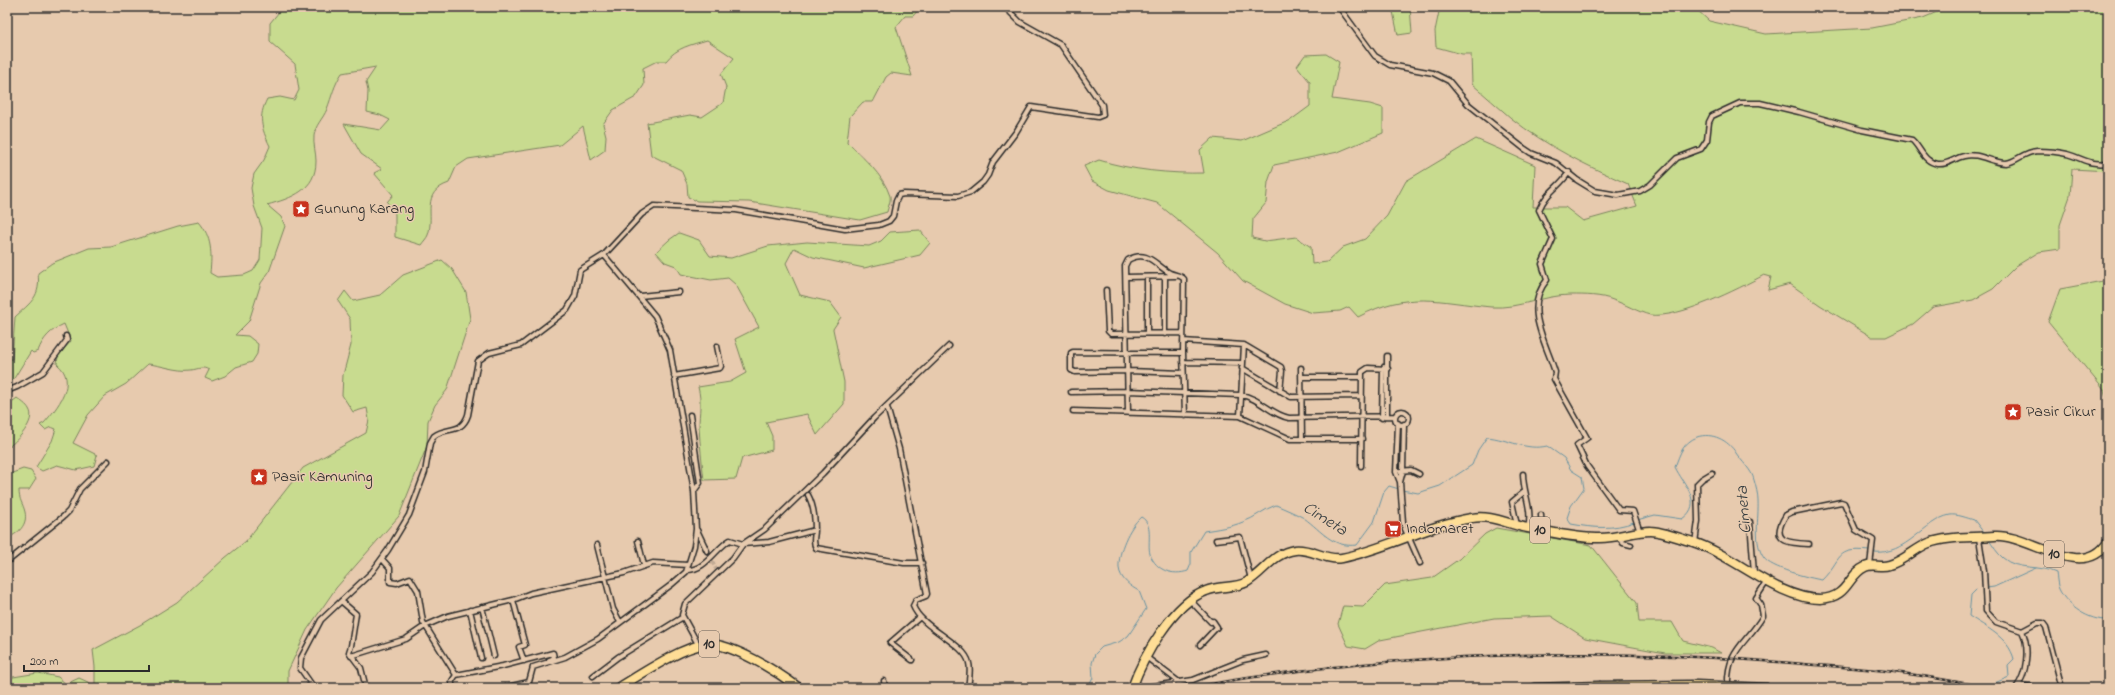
<svg xmlns="http://www.w3.org/2000/svg" width="2115" height="695" font-family="'Indie Flower',sans-serif">
<style>
.green{fill:#c8db8f;stroke:#7a835d}
.lines{fill:none;stroke-linecap:round;stroke-linejoin:round}
.stream{stroke:#6793a2;stroke-width:1}
.street-tunnel{stroke:#c1aa94;stroke-width:4;stroke-dasharray:4 2;stroke-linecap:butt}
.street-casing{stroke:#2b2b2b;stroke-width:7}
.highway-casing{stroke:#2b2b2b;stroke-width:11}
.street{stroke:#e7caae;stroke-width:4}
.highway{stroke:#fedd96;stroke-width:8}
.rail-casing{stroke:#2b2b2b;stroke-width:2.5}
.rail{stroke:#e7caae;stroke-width:1;stroke-dasharray:3;stroke-linecap:butt}
.highway-bridge-casing{stroke:#2b2b2b;stroke-width:11;stroke-linecap:butt}
.highway-bridge{stroke:#fedd96;stroke-width:8}
.labels{text-anchor:middle;dominant-baseline:central;stroke-width:3;stroke-linejoin:round;paint-order:stroke}
.shield{fill:#e7caae;stroke:#635b52;stroke-width:1}
.shield-label{font-size:15px;font-weight:bold;fill:#2b2b2b}
.poi-label{font-size:16px;fill:#2b2b2b;stroke:#e7caae;text-anchor:start}
.water-label{font-size:17px;font-style:italic;fill:#353c3f;stroke:#e7caae}
</style>
<rect width="100%" height="100%" fill="#e7caae"/>
<filter id="ink" filterUnits="userSpaceOnUse"><feTurbulence type="fractalNoise" baseFrequency=".025" numOctaves="2"/><feDisplacementMap in="SourceGraphic" scale="8" xChannelSelector="R" yChannelSelector="G"/><feConvolveMatrix kernelMatrix="1 2 1 2 8 2 1 2 1" color-interpolation-filters="sRGB"/></filter>
<g filter="url(#ink)">
<path class="green" d="M283,7H921L913,16H905L896,27L912,76L891,73L886,77L873,102H863L850,116L847,142C863,158 883,174 890,196C891,201 888,207 887,212L860,220L749,202L697,201L688,197L687,184L681,170L651,155L647,123L690,115L702,117L723,103L726,87L721,74L734,58L707,40C691,45 677,47 666,61H657L643,68L644,85L636,97L613,110L603,124L606,136L605,150L591,160L583,126L560,145L468,159L456,167L449,183C420,193 435,214 428,235C427,238 423,242 421,245L395,237V214L387,202L393,195L374,173L382,169L361,154L344,124L381,130L390,120L380,115L367,112L368,91L366,82L376,67L342,73C334,85 332,96 327,109C323,119 315,125 314,136C313,144 316,153 316,161C316,190 292,198 267,205L281,217L285,226L269,272L261,283L249,321L235,335L248,336L258,344L257,354L252,362L236,367L225,376L212,381L205,378L209,370C202,366 199,369 191,370C178,372 161,365 148,364L126,384L105,396L88,415L73,443L97,455L94,466L76,470L57,465L42,471L36,467L52,441L56,429L51,427L45,430L40,425L44,423C57,408 79,382 57,364L58,356L71,341L64,324C51,330 43,338 38,351L33,353L31,351L13,380L7,381V360L12,359L15,317C31,302 41,297 38,273L52,263L89,248L111,247L178,226L199,222C212,237 212,254 210,273L217,277L244,275L253,271L260,260L262,228L254,206L251,188L254,174L264,160L270,146C261,128 258,117 267,99L280,97L294,100L299,90L295,64L270,42V23Z
M1392,7H1410L1412,33L1398,35Z
M1440,7H1694L1709,21L1766,34L1872,28L1923,18L1944,9L1985,7H2108V171L2072,169L2070,196L2060,225V249L2039,252L2016,266L1993,289L1973,300L1933,307L1913,324L1886,337H1872L1820,305L1790,284L1768,290L1771,277L1764,275C1738,289 1679,319 1650,315C1638,312 1625,304 1613,300C1601,295 1585,295 1571,295C1543,295 1520,309 1491,307C1438,302 1409,290 1358,317L1349,307L1340,311L1313,313L1285,304L1243,281L1218,253L1157,203L1109,190L1092,181L1084,166L1099,160C1130,170 1171,174 1204,173L1200,150L1213,138L1242,141L1291,120L1310,106V82L1297,66L1305,55L1326,54L1339,62L1332,99L1370,104L1383,108V133L1338,152L1274,165L1268,182L1266,203L1253,219L1252,238L1265,241L1296,237L1311,247L1312,264L1327,262L1343,247L1365,239L1387,216L1406,181L1476,139L1535,165L1533,207H1565L1583,221L1637,206L1628,184C1587,166 1546,146 1511,118C1498,107 1485,95 1472,84L1471,54H1462L1436,47L1435,31Z
M920,230L930,243L920,255L864,268L813,257L794,248L786,263L800,295L830,302L841,317L833,329L844,382V404L817,435L807,414L766,422L772,436V450L742,458L736,479L704,480C702,463 700,445 699,427C699,412 702,402 698,387L730,382L746,373L735,339L759,327L736,285L728,278L711,280L681,274L676,266L665,262L656,252L669,240L679,233L699,240L710,256L731,258L768,246L807,242L869,246L881,241L890,232Z
M442,260L452,269L466,292L470,319L447,390L435,405L428,421L427,446L399,516L336,588L307,630L288,671V688H95V667L93,650L140,625L177,602L225,558L246,541L303,468L366,433L369,420L367,408L353,412L342,395L343,375L351,345L350,319L338,301L345,291L353,301L380,295L403,275Z
M2108,280V405L2104,390L2048,322L2060,289Z
M17,398C21,401 27,405 29,409C37,421 16,442 7,448V401H13Z
M23,469L31,471L36,479L29,490H19C19,501 23,503 25,512C28,525 18,534 7,538V475Z
M1496,528L1591,545L1637,603L1639,622H1672L1683,641L1712,648L1721,653H1665L1585,638L1551,616L1494,618L1380,640L1365,649L1348,646L1338,624L1343,606L1363,607L1385,585L1432,578L1459,559L1485,534Z
M38,673L58,677L66,684L79,678L90,683L86,688H7V678Z"/>
<g class="lines">
<path class="stream" d="M1402,490L1418,493L1440,486L1472,465L1478,450L1487,437C1508,439 1526,451 1547,446L1564,458L1571,470L1582,477L1584,488L1571,506L1567,518L1571,524C1593,528 1613,530 1634,522
M1637,520L1655,515L1682,519C1705,503 1683,484 1675,467C1680,453 1683,443 1697,437C1712,432 1728,440 1736,453C1741,461 1752,470 1754,480C1756,487 1758,494 1758,501C1759,518 1753,543 1764,558C1770,568 1809,578 1822,580C1843,559 1834,547 1869,551
M1989,540C1993,546 1997,553 2003,558C2018,571 2038,564 2056,573C2057,578 2057,584 2059,589C2067,606 2089,621 2108,620
M1873,552C1907,556 1924,520 1950,515C1957,514 1967,518 1974,520L1984,533
M1987,588L1994,587L2036,568
M1976,590L1971,595L1969,616C1987,628 2008,637 2014,659L2008,665L2009,677L1983,688
M1088,688L1093,678L1092,663L1095,654L1102,647L1119,642L1128,636L1146,609L1139,591C1131,587 1120,579 1119,568C1118,552 1129,527 1141,517C1154,524 1147,542 1150,554C1156,571 1173,576 1188,571L1191,564V552L1204,531C1217,529 1231,527 1243,522C1255,518 1264,509 1276,505C1285,509 1295,513 1304,518C1322,531 1332,548 1357,545L1374,522L1384,492L1389,486L1399,489"/>
<path class="street-tunnel" d="M707,551L716,569"/>
<defs>
<path id="street" d="M1339,7L1375,56L1390,65L1433,73L1449,81L1468,104L1522,147L1531,153L1556,163L1577,180L1595,191L1618,195L1640,191L1650,185L1677,158L1701,149L1707,140L1709,122L1712,116L1740,103H1760L1799,112L1862,130L1912,140C1921,148 1923,162 1938,164C1949,165 1954,158 1964,156C1979,152 1991,163 2006,163C2017,162 2023,152 2037,151C2045,151 2059,152 2067,154C2085,159 2087,165 2108,163
M1569,172C1560,187 1546,192 1539,210L1553,239L1542,264L1547,280C1523,308 1546,342 1555,372L1554,379L1587,438L1577,445L1587,466L1619,510L1633,511L1640,532
M1126,277L1176,276
M1147,277V333
M1106,290L1108,331L1111,334L1183,333
M640,296L679,292
M1165,334V277
M1183,341L1244,345L1281,367L1282,371L1280,391
M1183,353L1073,352L1071,353V370L1075,372L1129,371L1183,373
M1387,356V416
M1183,362L1242,363
M1242,368L1291,397L1362,396
M1301,368L1302,439
M674,376L720,368L721,366L717,346
M1301,377H1362
M7,391L17,387L43,372L67,340L66,336
M1071,392L1128,391L1240,395C1259,397 1271,415 1289,418L1395,416
M887,407L899,449L927,594L926,596L916,600L913,606C922,629 965,643 969,663C971,671 969,680 968,688
M1073,411L1240,416L1290,439H1362
M1395 418a7 7 0 1 1 14 0a7 7 0 1 1-14 0Z
M1128,412L1125,266L1128,260C1148,249 1155,265 1170,273C1174,275 1181,275 1184,279L1183,353L1185,415
M690,415L700,483L694,491
M1240,416L1244,345
M1382,418L1383,369L1384,367
M1398,423L1396,472L1400,482L1403,522L1405,529L1420,563
M1361,466L1362,372L1368,368L1388,369
M1400,471L1411,470L1419,474
M1523,474C1523,493 1533,509 1528,528
M1400,482L1403,471L1404,424
M808,495C813,504 815,519 815,530C815,537 812,542 816,548L904,563H922
M1541,515L1542,530
M1750,522L1754,573
M1517,525L1512,502L1524,492
M697,530L707,551
M1619,537L1623,543L1631,545
M1979,538L1984,571L1986,611L1996,622L2022,631C2030,647 2027,674 2016,688
M1216,540L1240,537L1251,579
M638,541L644,565
M1695,543L1698,521L1697,484L1702,479L1712,473
M1809,544C1788,543 1769,542 1786,515L1792,512L1841,502L1844,503L1856,530L1873,540L1870,565
M597,545L613,609L620,622
M382,559L390,568V582L397,583L410,578L418,591L423,622L456,675L452,681V688
M7,562L64,516L69,511L80,489L108,461
M687,570C705,571 716,548 730,540L743,544L769,542L815,530
M513,600L525,645L519,647L524,661
M1190,600L1211,622L1213,621L1217,627L1200,645
M341,601L356,614L351,646L349,652L361,668L366,688
M482,607L494,656
M470,610L481,658
M2022,631L2037,623H2043L2046,627L2062,688
M699,646L682,615L685,604L733,558L743,544L765,529L823,473L874,418L949,346
M351,656L406,639L425,626L448,616L513,600L531,593L624,573L653,563L688,565
M1146,657L1187,688
M912,660L890,643L920,617
M456,675L503,666L553,653L554,658L549,660
M593,676L618,657L683,617
M884,681L885,688
M2018,685L2038,688
M314,688L300,668L301,658L321,620L372,572L388,550L409,515L425,472L430,443L434,436C447,426 461,435 468,415L478,361L489,353L521,345L567,310L575,296L580,270L604,255L642,214L654,206L736,210L845,229L879,225L889,221L893,216L896,201L899,195L904,194L958,196L971,192L983,182L988,175L993,162L1016,132L1031,107L1098,117L1103,115L1102,105L1061,45L1020,22L1005,7
M502,688L529,682L533,667L565,657L598,639L671,585L686,572L694,546L696,529L694,491L670,350L655,316L604,255
M1140,688L1193,680L1243,660L1266,655
M1728,688C1726,649 1746,645 1763,616L1761,605L1756,598L1767,581"/>
<path id="highway" d="M618,688C640,675 681,647 706,644C731,642 779,673 799,688
M1132,688C1143,657 1173,603 1206,591C1219,585 1234,589 1247,582C1265,571 1273,553 1295,550C1311,548 1326,561 1342,558C1387,549 1427,525 1472,518C1490,514 1510,525 1528,528C1551,532 1574,538 1597,538C1616,539 1633,531 1650,531C1661,531 1682,539 1693,542C1734,555 1778,599 1820,599C1849,598 1847,575 1865,567C1872,563 1881,568 1889,565C1904,561 1914,549 1929,543C1947,536 1973,538 1994,536C2028,533 2082,583 2108,542
M1534,688L1599,686"/>
</defs>
<use href="#street" class="street-casing"/>
<use href="#highway" class="highway-casing"/>
<use href="#street" class="street"/>
<use href="#highway" class="highway"/>
<defs>
<path id="rail" d="M1187,688C1386,652 1591,647 1792,663C1826,666 1860,668 1894,672C1927,676 1961,683 1994,688"/>
</defs>
<use href="#rail" class="rail-casing"/>
<use href="#rail" class="rail"/>
<defs>
<path id="highway-bridge" d="M1599,686L1696,685L1768,688"/>
</defs>
<use href="#highway-bridge" class="highway-bridge-casing"/>
<use href="#highway-bridge" class="highway-bridge"/>
</g>
</g>
<defs>
<symbol id="sight-square" viewBox="-11 -11 22 22"><rect x="-9" y="-9" width="18" height="18" rx="4" fill="#c8321e" stroke="#e7caae"/><path d="M0-6L1.8-2.2L6-1.7L2.9 1.2L3.7 5.4L0 3.3L-3.7 5.4L-2.9 1.2L-6-1.7L-1.8-2.2Z" fill="#fff"/></symbol>
<symbol id="supermarket-square" viewBox="-11 -11 22 22"><rect x="-9" y="-9" width="18" height="18" rx="4" fill="#c8321e" stroke="#e7caae"/><path d="M-6-5.5h2.5l.6 2H6L4.5 2H-2.5L-4.4-4H-6ZM-1.5 3.2a1.3 1.3 0 1 0 .1 0ZM3 3.2a1.3 1.3 0 1 0 .1 0Z" fill="#fff"/></symbol>
</defs>
<g fill-rule="evenodd">
<use href="#sight-square" x="291" y="199" width="20" height="20"/>
<use href="#sight-square" x="2003" y="402" width="20" height="20"/>
<use href="#sight-square" x="249" y="467" width="20" height="20"/>
<use href="#supermarket-square" x="1383" y="519" width="20" height="20"/>
</g>
<g class="labels">
<g class="shield">
<rect x="1530" y="517" width="20" height="26" rx="3"/>
<rect x="2044" y="541" width="20" height="26" rx="3"/>
<rect x="699" y="631" width="20" height="26" rx="3"/>
</g>
<g class="shield-label">
<text x="1540" y="530">10</text>
<text x="2054" y="554">10</text>
<text x="709" y="644">10</text>
</g>
<g class="poi-label">
<text x="314" y="209">Gunung Karang</text>
<text x="2026" y="412">Pasir Cikur</text>
<text x="272" y="477">Pasir Kamuning</text>
<text x="1406" y="529">Indomaret</text>
</g>
<g class="water-label">
<text transform="translate(1744 510) rotate(-95)">Cimeta</text>
<text transform="translate(1325 519) rotate(32)">Cimeta</text>
</g>
</g>
<rect width="2115" height="695" fill="none" stroke="#e7caae" stroke-width="24"/>
<rect x="12" y="12" width="2091" height="671" fill="none" stroke="#2b2b2b" stroke-width="1.5" filter="url(#ink)"/>
<path d="M24 665v6h125v-6" fill="none" stroke="#2b2b2b" stroke-width="2"/>
<text x="30" y="665" font-size="12" fill="#2b2b2b" stroke="#e7caae" stroke-width="3" paint-order="stroke">200 m</text>
</svg>
